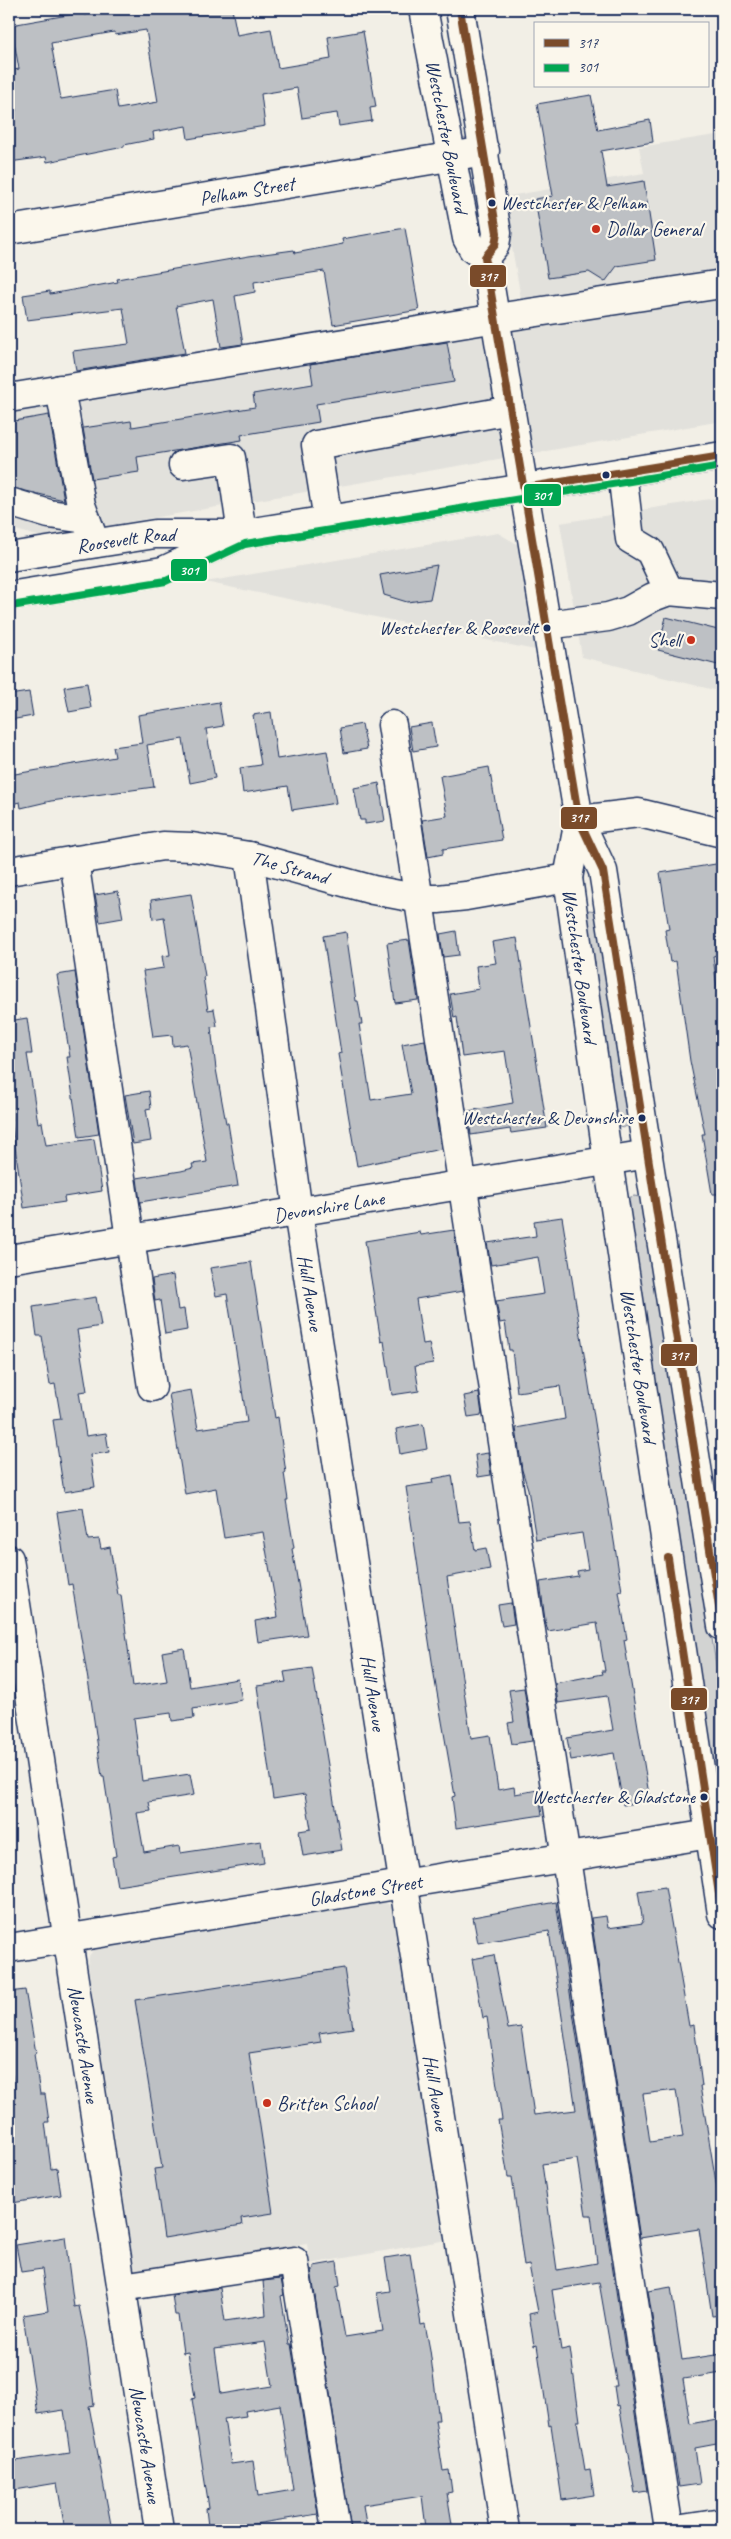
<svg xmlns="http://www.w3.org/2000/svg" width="731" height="2539" font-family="Caveat,sans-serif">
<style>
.built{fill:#e2e1dc}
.green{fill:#d2d3d2;stroke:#768198}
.building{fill:#bdc0c4;stroke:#1b2f5e;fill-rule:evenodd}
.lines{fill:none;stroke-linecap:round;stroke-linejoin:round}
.minor-casing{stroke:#1b2f5e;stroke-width:31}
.major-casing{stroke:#1b2f5e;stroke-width:31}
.minor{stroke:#fbf7ec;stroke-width:28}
.major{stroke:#fbf7ec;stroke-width:28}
.bus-1-casing{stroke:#fbf7ec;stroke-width:11}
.bus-2-casing{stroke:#fbf7ec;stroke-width:11}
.bus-1{stroke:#7a4b2a;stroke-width:8}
.bus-2{stroke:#00a651;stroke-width:8}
.bus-dot{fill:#1b2f5e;stroke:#fbf7ec;stroke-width:2}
.poi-dot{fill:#c8321e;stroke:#fbf7ec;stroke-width:2}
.labels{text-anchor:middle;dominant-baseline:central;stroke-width:4.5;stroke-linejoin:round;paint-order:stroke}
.bus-label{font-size:19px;fill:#1b2f5e;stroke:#fbf7ec;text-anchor:end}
.street-label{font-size:20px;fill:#1b2f5e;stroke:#fbf7ec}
.poi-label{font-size:20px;fill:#1b2f5e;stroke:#fbf7ec;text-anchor:start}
.line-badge{stroke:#fbf7ec;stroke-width:2}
.badge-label{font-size:14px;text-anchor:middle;font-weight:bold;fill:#fff}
</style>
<rect width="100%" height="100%" fill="#f2efe6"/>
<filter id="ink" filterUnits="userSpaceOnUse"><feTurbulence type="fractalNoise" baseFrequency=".02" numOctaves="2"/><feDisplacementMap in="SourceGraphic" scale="10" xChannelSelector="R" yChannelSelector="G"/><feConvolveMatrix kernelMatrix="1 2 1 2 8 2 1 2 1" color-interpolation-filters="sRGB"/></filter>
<g filter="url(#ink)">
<path class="built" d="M722,134V421L41,537L9,528V404L525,321L503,197L644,173L639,147Z
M722,497V692L582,657L560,523Z
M498,533L524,548L545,652L205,582Z
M378,1902L388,1904L394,1909L396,1916L447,2240L310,2264L307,2244L135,2272L88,1965L89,1956L94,1949L101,1946Z"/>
<path class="green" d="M589,910L596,911L630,1124L623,1128L616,1126L583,913Z
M634,1196L640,1197L644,1201L722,1703V1796L717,1791L626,1204L628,1198Z"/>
<path class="building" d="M122,9H232L237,35L271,29L278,68L331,59L328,37L363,31L376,107L370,108L372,121L339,126L337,113L302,118L297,88L261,94L265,126L188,139L186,126L153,132L154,139L124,145V147L47,162L46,157L9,162V112L16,111L9,71L19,69L11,25L85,12V15ZM146,30L158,102L118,109L115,90L61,99L51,43L114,32L115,35Z
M591,95L598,130L650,120L653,142L601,151L607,187L644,181L656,260L617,266L605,282L589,272L548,278L535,199L553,196L537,104Z
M405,228L419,310L333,325L324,271L254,282L255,292L235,296L243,344L221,347L213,299L176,306L185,353L76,371L73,351L129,344L123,308L27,320L23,295L50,291V294L118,282L117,279L249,256L294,250L295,253L343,244L342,239Z
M447,342L454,382L316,404L319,422L241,435L242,440L137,457L139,472L92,479L83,428L131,421L132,427L255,407L253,394L313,384L310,364Z
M49,415L64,500L9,487V422Z
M437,565L430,599L407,602L384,595L380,575Z
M666,617L722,631V666L658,650Z
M87,683L91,708L69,712L64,687Z
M29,692L33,716L10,720L9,695Z
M219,702L223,726L206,729L215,778L190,783L183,739L147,745L154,787L51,801L21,808L20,802L11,804L9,775L115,757L113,747L142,743L138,715Z
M271,712L277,759L327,751L336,803L292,810L288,786L243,793L240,768L261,765L253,715Z
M432,723L436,747L413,751L409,727Z
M362,724L367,749L344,753L340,728Z
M489,767L502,840L443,849V854L428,857L422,820L447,816L440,776Z
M379,783L385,821L365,824V820H360L354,788Z
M722,863V954L713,956L722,1028V1194H712L702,1134H705L690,1061L676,961L670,962L665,930L669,929L660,873Z
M118,891L123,918L100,922L95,895Z
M191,894L205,976L203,977L208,1010L214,1009L217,1026L211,1027L216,1069L226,1123H228L238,1186L140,1202L137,1178L181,1171L193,1168L192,1164L207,1162L187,1044L173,1046L172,1035L153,1037L143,971L164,968L162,956L170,955L164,917L153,919L151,900Z
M456,931L459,955L443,957L440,934Z
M346,932L356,1001H358L362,1024H359L371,1100L411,1094L402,1044L425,1040L441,1149L357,1166L338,1054L341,1053L323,936Z
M517,938L547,1128L511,1133L510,1129L471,1135L468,1111L513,1103L505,1051L462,1057L457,1017L454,1018L450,994L479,989L476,966L496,963L492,942Z
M409,940L418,1000L395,1003L387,943Z
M75,972L99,1134L79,1137L67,1057H70L57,975Z
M27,1018L32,1054H27L38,1123L42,1122L46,1145L94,1139L102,1191L64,1197L65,1202L24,1208L9,1106V1021Z
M149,1091L151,1108L146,1109L151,1141L133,1144L125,1095Z
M562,1217L622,1591L619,1592L627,1639L624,1640L650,1801L623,1805L614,1753L571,1760L567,1738L613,1730L607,1696L558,1703L555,1683L603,1674L602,1671H605L597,1623L548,1631L545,1620L540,1582L578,1576L577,1571L588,1569L582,1533L536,1540L528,1489L522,1470L516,1428L565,1419L560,1386L517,1392L512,1350H509L505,1322L500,1323L496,1301L544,1294L538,1257L491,1265L487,1243L536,1236L534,1221Z
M454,1230L463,1291L416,1299L423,1344L429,1343L433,1363L415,1366L419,1391L392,1395L384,1341L381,1342L365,1241L420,1232L421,1235Z
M251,1262L275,1418L278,1417L286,1473H284L288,1500H286L294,1548L292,1549L307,1635L258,1642L255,1621L278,1617L263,1532L224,1538L216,1488L185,1494L169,1394L191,1390L198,1429L247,1422L227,1294L216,1296L210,1268Z
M173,1275L178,1310L184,1309L187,1330L165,1334L160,1300L155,1301L152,1279Z
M96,1297L101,1326L77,1330L87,1391L79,1392L86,1436L106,1433L109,1452L90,1455L95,1487L64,1492L53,1420L61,1419L55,1384L50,1385L42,1336H37L33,1307Z
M479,1393L482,1415L468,1417L464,1396Z
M423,1424L427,1449L400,1454L396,1429Z
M488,1453L491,1475L478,1477L475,1455Z
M452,1475L459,1522L470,1521L475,1550L486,1548L490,1569L447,1577L471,1738L490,1735L498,1790L514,1787L515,1794L538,1790L542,1815L456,1828L452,1797L455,1796L435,1681L406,1487L433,1483L432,1479Z
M83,1508L88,1540L99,1539L101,1549L110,1547L118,1595H121L133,1686L167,1681L162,1652L184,1648L190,1687L238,1679L242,1700L193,1709L194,1718L172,1721L171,1713L134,1718L142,1781L190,1774L194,1795L149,1802L151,1811L137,1813L144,1852L179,1846L180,1853L261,1841L264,1863L117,1886L112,1857L116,1856L104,1777H102L90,1692L72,1584L68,1585L57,1512Z
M511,1603L514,1624L502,1626L498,1605Z
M312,1668L342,1850L303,1856L299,1831L311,1829L305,1794L273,1799L257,1686L286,1682L284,1672Z
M524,1688L532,1741L512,1744L508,1723L514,1722L509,1690Z
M665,1887L689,2026L694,2025L702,2086H700L722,2218V2315L712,2316L699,2229L640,2238L591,1918L606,1916L608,1928L643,1923L638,1891ZM676,2090L683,2137L650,2142L643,2094Z
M556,1902L647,2491L635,2493L619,2405L617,2406L614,2386H617L599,2282L552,2290L561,2350L570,2348L580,2421H577L585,2470L590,2469L594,2495L562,2500L551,2425L549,2426L537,2345L534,2346L529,2314L538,2312L529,2265L524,2266L512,2177H508L498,2120H502L487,2017L483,2018L472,1959L494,1955L508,2029L521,2027L534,2115L576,2110L549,1931L478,1943L473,1917ZM577,2159L586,2215H591L597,2263L557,2270L542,2164Z
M344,1968L353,2028L319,2033L321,2042L249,2053L273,2213L241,2218L242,2225L164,2238L154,2169L162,2168L135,2000Z
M25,1990L36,2053L34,2054L40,2094H45L49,2122H45L51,2169L57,2168L61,2195L12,2203L9,2183V2099L15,2098L9,2055V1992Z
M65,2237L74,2307L79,2306L86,2341L94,2405L89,2406L112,2530H65L57,2483L9,2491V2462L70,2453L64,2410L38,2414L23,2315L48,2311L42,2269L21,2272L16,2245Z
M410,2254L421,2325L425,2324L430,2350L439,2420H435L443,2471L449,2470L452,2492L447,2493L452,2524L426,2528L422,2496L363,2505L367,2530H351L311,2270H314V2266L337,2262L340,2286L336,2287L345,2337L383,2331L377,2293L390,2291L385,2258Z
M281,2279L284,2295L281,2296L289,2344H291L318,2514L217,2530L216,2525L208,2526L206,2509L209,2508L192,2399L195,2398L188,2352L183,2353L178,2315H175L172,2295L220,2288L225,2321L266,2315L263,2281ZM265,2342L272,2386L221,2394L215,2349ZM280,2405L293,2490L258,2496L253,2461L231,2464L224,2419L246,2416L245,2411Z
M671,2287L682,2360L722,2354V2373L683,2379L690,2424L722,2418V2443L695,2448L700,2484L679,2487L648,2291Z"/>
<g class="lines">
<defs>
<g id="minor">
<path id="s1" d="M423,9L467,238L473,249L485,257"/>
<path d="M460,9L497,233L495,245L485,257L579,820L603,871L722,1626"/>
<path id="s2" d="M9,230L485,151"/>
<path d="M60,389L81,505L95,543"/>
<path d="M9,398L497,318L722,284"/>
<path d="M183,465L231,458L242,534"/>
<path d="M622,472L630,539L650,551L669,591"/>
<path d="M9,502L49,514L86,519"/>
<path d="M328,520L316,445L511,410"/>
<path d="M547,625L608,617L628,611L653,597L669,591L722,596"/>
<path d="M392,725L669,2530"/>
<path id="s3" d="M579,820L568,878L608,1161L722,1914"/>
<path d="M579,820L639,813L722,833"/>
<path id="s4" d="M249,856L298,1212L505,2530"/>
<path d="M74,860L152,1387"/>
<path id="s5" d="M9,871L163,846L192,847L249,856L373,890L420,899H438L466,896L568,878"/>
<path id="s6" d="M9,1259L648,1154"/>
<path id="s7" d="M9,1559L159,2530"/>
<path id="s8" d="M9,1948L722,1832"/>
<path d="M122,2287L294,2261L336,2530"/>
<path d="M676,2530L722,2523"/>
</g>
<g id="major">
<path id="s9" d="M9,557L155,534H242L722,456"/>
<path d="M9,596L163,571L234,538"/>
</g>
</defs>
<use href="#minor" class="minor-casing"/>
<use href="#major" class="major-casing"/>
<use href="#minor" class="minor"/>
<use href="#major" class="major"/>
<defs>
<path id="bus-1" d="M460,9L497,233L495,245L485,257L579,820L603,871L722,1626
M524,488L722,456
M668,1558L722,1914"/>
<path id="bus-2" d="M11,606L166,581L245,544L722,466"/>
</defs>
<use href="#bus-1" class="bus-1-casing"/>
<use href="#bus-2" class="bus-2-casing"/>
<use href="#bus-1" class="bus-1"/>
<use href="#bus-2" class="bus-2"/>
</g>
</g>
<g class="bus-dot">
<circle cx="492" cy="203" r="4.5"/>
<circle cx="606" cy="475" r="4.5"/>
<circle cx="547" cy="628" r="4.5"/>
<circle cx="642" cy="1118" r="4.5"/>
<circle cx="704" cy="1797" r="4.5"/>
</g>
<g class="poi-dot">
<circle cx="596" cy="229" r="5"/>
<circle cx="691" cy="640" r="5"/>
<circle cx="267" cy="2103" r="5"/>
</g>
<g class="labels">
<g class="bus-label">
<text x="501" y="203" text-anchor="start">Westchester &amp; Pelham</text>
<text x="538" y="628">Westchester &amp; Roosevelt</text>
<text x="633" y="1118">Westchester &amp; Devonshire</text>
<text x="695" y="1797">Westchester &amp; Gladstone</text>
</g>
<g class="street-label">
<text stroke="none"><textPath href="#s1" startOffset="130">Westchester Boulevard</textPath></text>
<text stroke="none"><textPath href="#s2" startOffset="241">Pelham Street</textPath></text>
<text stroke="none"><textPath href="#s9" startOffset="118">Roosevelt Road</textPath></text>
<text stroke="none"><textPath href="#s5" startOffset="285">The Strand</textPath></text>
<text stroke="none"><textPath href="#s3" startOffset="148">Westchester Boulevard</textPath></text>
<text stroke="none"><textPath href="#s6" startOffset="324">Devonshire Lane</textPath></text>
<text stroke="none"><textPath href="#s4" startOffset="441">Hull Avenue</textPath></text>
<text stroke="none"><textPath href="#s3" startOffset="552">Westchester Boulevard</textPath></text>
<text stroke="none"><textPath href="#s4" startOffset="846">Hull Avenue</textPath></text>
<text stroke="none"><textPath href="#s8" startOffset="361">Gladstone Street</textPath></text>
<text stroke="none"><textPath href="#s7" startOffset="491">Newcastle Avenue</textPath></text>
<text stroke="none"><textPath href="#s4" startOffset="1251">Hull Avenue</textPath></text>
<text stroke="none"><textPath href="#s7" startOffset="896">Newcastle Avenue</textPath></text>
</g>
<g class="poi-label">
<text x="606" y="229">Dollar General</text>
<text x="681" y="640" text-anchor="end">Shell</text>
<text x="277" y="2103">Britten School</text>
</g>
</g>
<g class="line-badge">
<rect x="469" y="264" width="38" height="24" rx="5" fill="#7a4b2a"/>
<rect x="523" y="483" width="39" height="24" rx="5" fill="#00a651"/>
<rect x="170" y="558" width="38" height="24" rx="5" fill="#00a651"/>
<rect x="560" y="806" width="38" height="24" rx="5" fill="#7a4b2a"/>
<rect x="660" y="1343" width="38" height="24" rx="5" fill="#7a4b2a"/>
<rect x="670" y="1687" width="38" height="24" rx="5" fill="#7a4b2a"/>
</g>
<g class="badge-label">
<text x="488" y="281">317</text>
<text x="542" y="500">301</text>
<text x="189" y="575">301</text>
<text x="579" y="822">317</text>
<text x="679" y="1360">317</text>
<text x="689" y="1704">317</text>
</g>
<rect width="731" height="2539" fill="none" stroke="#fbf7ec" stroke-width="30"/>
<rect x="15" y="15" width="701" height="2509" fill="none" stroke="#1b2f5e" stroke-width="2" filter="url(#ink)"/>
<rect x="534" y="22" width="175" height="65" fill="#fbf7ec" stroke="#a1a7b3"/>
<rect x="544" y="39" width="25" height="8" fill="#7a4b2a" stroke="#a1a7b3"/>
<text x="578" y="48" font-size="15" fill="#1b2f5e">317</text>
<rect x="544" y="64" width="25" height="8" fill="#00a651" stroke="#a1a7b3"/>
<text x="578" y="72" font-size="15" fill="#1b2f5e">301</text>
</svg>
